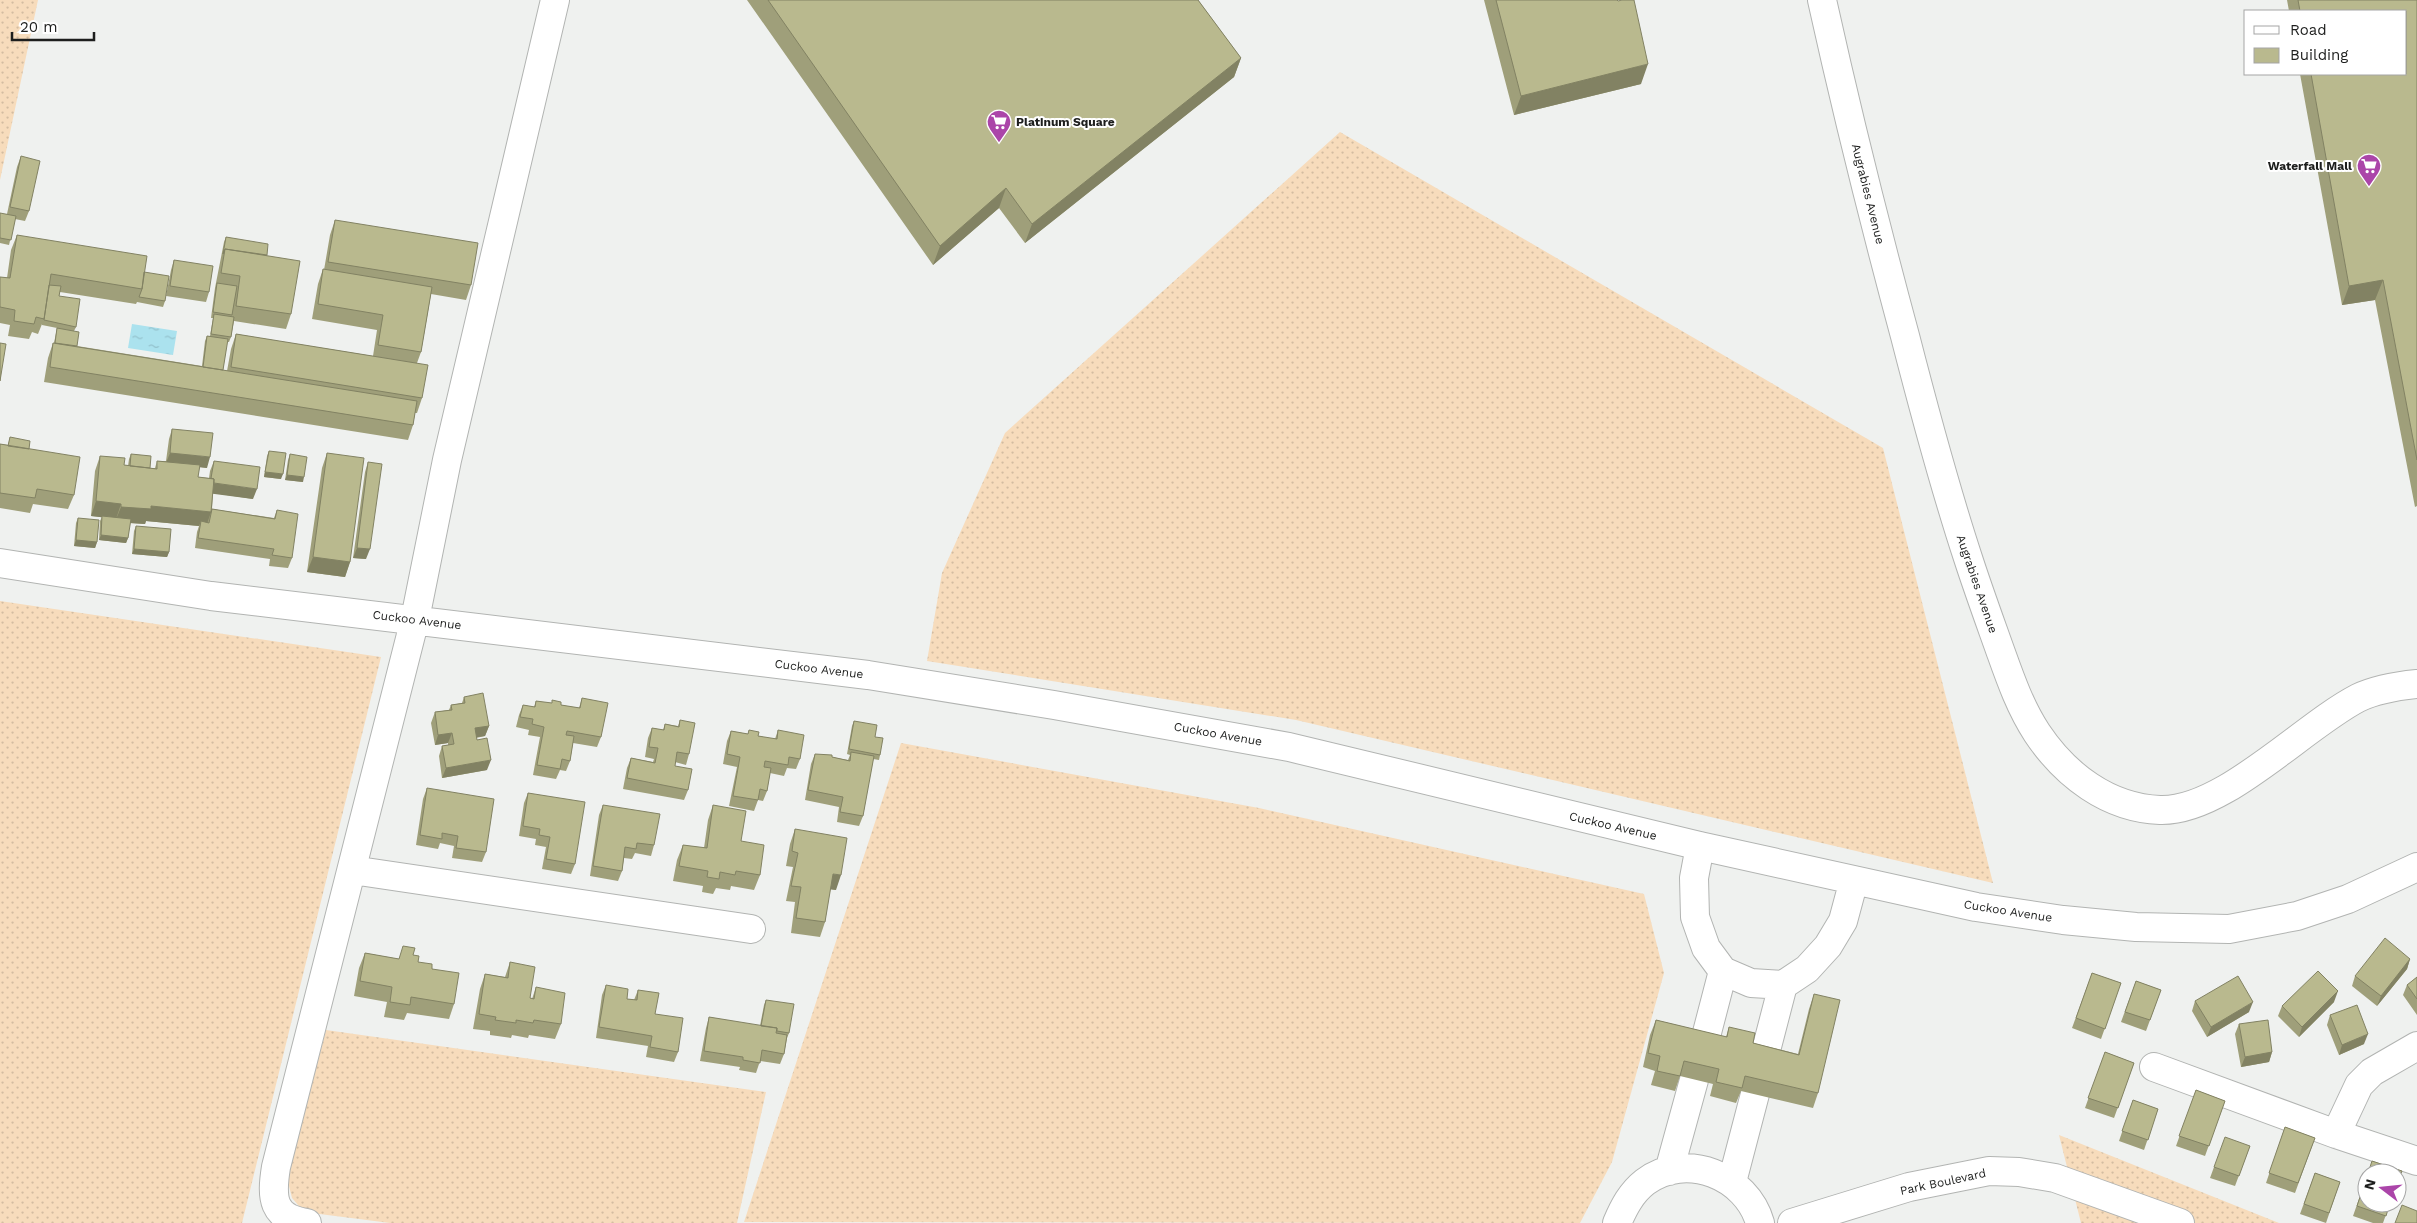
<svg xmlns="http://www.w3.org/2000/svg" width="2417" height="1223" font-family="'Work Sans',sans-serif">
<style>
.grass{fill:url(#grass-dots)}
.water{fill:url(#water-ripples)}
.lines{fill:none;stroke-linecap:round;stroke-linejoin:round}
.minor-casing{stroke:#b2b4b2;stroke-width:30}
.minor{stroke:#fff;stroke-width:28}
.wall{fill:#9f9f7a}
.shaded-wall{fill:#828263}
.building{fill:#b9b98e;stroke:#828263}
.labels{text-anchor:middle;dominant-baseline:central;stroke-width:4;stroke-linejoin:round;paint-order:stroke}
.poi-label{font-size:12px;font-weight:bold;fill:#1d1e1d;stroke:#fff;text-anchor:start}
.street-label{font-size:12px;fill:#1d1e1d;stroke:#fff}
</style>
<defs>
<pattern id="grass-dots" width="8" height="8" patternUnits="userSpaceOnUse" patternTransform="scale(1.25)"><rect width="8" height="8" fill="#f7dcbc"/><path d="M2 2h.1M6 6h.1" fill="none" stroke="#d3bca1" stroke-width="1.8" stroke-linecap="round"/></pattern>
<pattern id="water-ripples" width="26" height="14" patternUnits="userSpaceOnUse" patternTransform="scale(1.25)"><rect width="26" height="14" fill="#abe2ee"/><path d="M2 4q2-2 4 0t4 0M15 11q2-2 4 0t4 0" fill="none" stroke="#93c1cc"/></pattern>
</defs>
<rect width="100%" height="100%" fill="#eff1ef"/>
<path class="grass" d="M0,0H38L0,180Z
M1340,132L1883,448L1993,883L1296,720L927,661L942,573L1005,433Z
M0,601L381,657L242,1223H0Z
M901,743L1259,808L1644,894L1664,973L1612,1162L1580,1223L744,1222Z
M326,1030L766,1092L737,1223H390L304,1212L292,1198L287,1178Z
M2059,1135L2279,1223H2081Z"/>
<path class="water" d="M132,324L177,331L173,355L128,348Z"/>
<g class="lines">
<defs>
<path id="minor" d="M1822,0C1847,113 1875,225 1905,336C1924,410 1944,485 1968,558C1978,589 1989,619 2000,650C2010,678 2020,707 2037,733C2065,775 2108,808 2160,810C2223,812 2302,727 2358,698C2377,689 2397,686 2417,684
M0,563L211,596L868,675L1054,705L1289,747L1700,846L1976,907L2063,920L2136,927L2229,929L2297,916L2348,899L2417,867
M1700,846L1694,878L1695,917L1706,948L1723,971L1751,983L1783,985L1807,969L1828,946L1843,921L1854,880
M352,870L751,929
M1703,1048L1723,971
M1763,1062L1783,985
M2154,1067L2336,1134L2417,1161
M2336,1134L2359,1085L2372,1072L2417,1046
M1669,1171L1694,1080
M1732,1182L1755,1094
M307,1223C272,1218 271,1198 276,1167L415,619L447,460L555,0
M1617,1223C1624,1207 1631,1193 1645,1182C1686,1151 1747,1176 1760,1223
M1792,1223L1909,1187L1989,1171L2019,1172L2055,1178L2180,1223"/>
</defs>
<use href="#minor" class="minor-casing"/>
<use href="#minor" class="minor"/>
</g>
<path class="wall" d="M747,0H1198L1241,58L1234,77L1025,243L999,208L933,265Z
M1484,0H1617L1641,84L1514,115Z
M2287,0H2417V506L2415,507L2375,300L2342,305L2300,74H2406V11H2289Z
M21,156L29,211L25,221L15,219L9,245L0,243V214H7L17,167Z
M335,220L471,285L466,300L431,294L421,352L417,363L422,398L417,413H415L413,425L408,440L44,382L48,358L53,343H54L57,328L42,325V324L38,334L32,332L29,339L8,336L10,325L0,323V277L7,278L11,250L17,235L144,272L165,301L163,307L137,302L136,304L60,292L59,296L76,327L74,331L77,346L202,366L205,341L207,336H210L213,318H211L215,288L224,242L226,237L267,255L291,314L286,329L234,321L231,337L229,342H227L223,370L227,371L231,349L236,334L373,356L377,330L312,319L318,284L323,269L324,270L330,235Z
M174,260L209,292L206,302L166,296L171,270Z
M172,429L207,468L199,467L198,477L209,478L210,471L214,461L253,499L213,493L212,509L274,518L277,510L292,558L288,568L269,566L270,559L195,548L197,532L199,526L146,521L145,524L130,523L128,538L126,543L99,540L100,521L102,517L91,516L95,471L100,456L124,465L128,466L129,459L131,454L150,468H155L157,461H166L169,439Z
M10,437L29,449L74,495L68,509L33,504L30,513L0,508V444L8,445Z
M269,451L281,479L264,477L267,456Z
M327,453L350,562L345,577L307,572L322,468Z
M290,454L303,482L285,480L288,460Z
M368,462L366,559L353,558L365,472Z
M78,518L97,542L95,548L74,546L76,523Z
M136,526L169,552L167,557L132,554L134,531Z
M464,697L489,726L485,736L476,738L487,770L442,778L439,756L442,746L448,745V743L435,745L431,723L435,712L449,710L451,705L462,703Z
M582,698L601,737L597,747L573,743L570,761L566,771L560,770L556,779L533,775L540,737L528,735L529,730L516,727L519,715L523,705L534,707L536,701L579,708Z
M680,720L689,754L686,765L675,762V766L688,790L684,800L623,789L627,768L631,758L653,762L654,759L645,757L648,738L652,728L663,730L665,724L678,726Z
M854,721L875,737L880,755L879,760L873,759L863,816L859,826L837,822L839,807L805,800L811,764L815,754L848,760L850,755L847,754L852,726Z
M749,730L758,736L775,739L778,730L800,759L796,769L787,768L784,776L770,773L767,791L763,801L758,800L754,811L729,806L737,767L723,764L727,741L731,731L748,734Z
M427,788L486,852L482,862L452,858L454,846L440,843L438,849L416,845L423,799Z
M528,793L575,864L571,874L542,869L546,847L535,845L536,839L519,836L524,803Z
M603,805L654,845L651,856L635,853L632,859L624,858L622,871L618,881L590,876L599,815Z
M713,805L741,841L760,875L754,890L731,886L730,890L716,888L713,894L702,892L703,886L673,881L677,860L683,845L704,848L708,820Z
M795,829L836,890L830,889L825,922L820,937L791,933L795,902L786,901L793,867L786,866L790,844Z
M365,953L399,959L413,955L418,962L432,969L454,1004L449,1019L407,1013L404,1020L384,1017L387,1002L354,996L359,968Z
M2410,959L2407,969L2377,1006L2352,986L2355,976Z
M510,962L530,998L532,999L536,987L561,1024L555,1039L529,1035L528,1038L512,1035L511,1038L490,1035V1031L473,1029L480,989L485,974L505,977Z
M2092,973L2121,983L2101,1039L2072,1028Z
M2417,977V1015L2403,995L2407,985Z
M2136,981L2161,990L2146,1031L2121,1022Z
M606,985L627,999L634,1000L638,990L655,1014L678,1052L674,1062L646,1057L648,1046L596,1038L602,995Z
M1814,994L1818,1093L1813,1108L1741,1091L1736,1103L1710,1096L1713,1084L1680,1076L1675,1091L1651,1085L1655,1071L1643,1067L1650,1035L1656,1020L1726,1037L1729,1027L1753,1043L1798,1054L1809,1009Z
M766,1000L789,1033L787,1038L784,1054L780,1064L760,1061L756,1073L739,1070L740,1067L700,1061L706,1028L709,1017L760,1026L764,1005Z
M2195,1001L2249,1012L2207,1037L2192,1011Z
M2334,1002L2299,1037L2278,1016L2282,1006Z
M2330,1015L2364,1044L2339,1055L2327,1025Z
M2239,1024L2272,1052L2269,1062L2241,1067L2235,1034Z
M2105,1052L2134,1063L2114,1118L2085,1108Z
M2196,1090L2225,1101L2205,1156L2176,1146Z
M2133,1100L2158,1109L2144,1150L2119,1141Z
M2285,1127L2315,1138L2295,1193L2266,1183Z
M2250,1146L2235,1186L2210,1178L2214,1167Z
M2315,1173L2340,1182L2326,1223L2300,1214Z
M2367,1176L2390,1203L2383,1223H2373L2353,1216Z"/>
<path class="shaded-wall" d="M1241,58L1234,77L1025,243L1032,224Z
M1648,64L1641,84L1514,115L1521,96Z
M1006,188L999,208L933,265L940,246Z
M2383,280L2375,300L2342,305L2349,286Z
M170,453L210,457L207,468L166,463Z
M265,472L283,474L281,479L264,477Z
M287,475L304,477L303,482L285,480Z
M211,483L257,489L253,499L207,493Z
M96,501L121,504L116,519L91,516Z
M151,506L211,512L206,527L201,521L199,526L146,521L145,524L115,522L121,507Z
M101,535L128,538L126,543L99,540Z
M76,540L97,542L95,548L74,546Z
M357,548L370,549L366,559L353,558Z
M134,549L169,552L167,557L132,554Z
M313,557L350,562L345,577L307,572Z
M489,726L485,736L471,738L475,728Z
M452,733L448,743L435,745L438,735Z
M491,760L487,770L442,778L446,768Z
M833,874L841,875L836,890L828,889Z
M2410,959L2407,969L2377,1006L2381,996Z
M2338,991L2334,1002L2299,1037L2302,1027Z
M2253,1002L2249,1012L2207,1037L2211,1027Z
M2368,1034L2364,1044L2339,1055L2342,1045Z
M2272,1052L2269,1062L2241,1067L2245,1057Z"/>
<path class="building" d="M768,0H1198L1241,58L1032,224L1006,188L940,246Z
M1496,0H1617L1618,1L1622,0H1634L1648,64L1521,96Z
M2298,0H2417V460L2383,280L2349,286L2311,74H2406V11H2300Z
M21,156L40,161L29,211L10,207Z
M0,213L16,216L11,240L0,238Z
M335,220L478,243L471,285L328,262Z
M17,235L147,256L142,289L51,274L44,319L36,317L34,324L14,321L15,310L0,307V277L10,278Z
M226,237L268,244L267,255L225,249L223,254Z
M225,249L300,261L291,314L236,306L240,276L221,273Z
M174,260L213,266L209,292L170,286Z
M323,269L432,287L421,352L378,345L383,315L318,304Z
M144,272L169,276L165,301L139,297L142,289Z
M217,283L237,286L232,315L213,312Z
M49,285L61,286L59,296L80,299L76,327L44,320Z
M214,314L234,317L231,337L211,334Z
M57,328L79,332L77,346L55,343Z
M236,334L428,365L422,398L231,367Z
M207,336L228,339L223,370L203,367Z
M0,343L6,344L0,381Z
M53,343L417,401L413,425L50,367Z
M172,429L213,433L210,457L170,453Z
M10,437L30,441L29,449L8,446Z
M0,444L80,457L74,495L37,489L35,498L0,493Z
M269,451L286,453L283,474L265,472Z
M327,453L364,458L350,562L313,557Z
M131,454L151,456L150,468L130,466Z
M290,454L307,457L304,477L287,475Z
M100,456L125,458L124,465L157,469V461L200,465L198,477L214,479L211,512L151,506V509L121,507V504L96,501Z
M214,461L260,467L257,489L214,483V479L211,478Z
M368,462L382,464L370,549L357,548Z
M212,509L275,519L277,510L298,514L292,558L272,555L274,549L198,538L201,521L209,523Z
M102,516L131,519L128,538L101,535Z
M78,518L99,520L97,542L76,540Z
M136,526L171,529L169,552L134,549Z
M483,693L489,726L475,728L477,740L487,738L491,760L446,768L442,746L454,744L452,733L438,735L435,712L452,710L451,705L465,703L464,697Z
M582,698L608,703L601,737L567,731L566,735L574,736L570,761L562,759L560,769L537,765L544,727L532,724L533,719L520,717L523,705L535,707L536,701L552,703V700L561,702V705L580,708Z
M680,720L695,723L689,754L677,752L675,766L692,769L688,790L627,778L631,758L655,763L658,748L649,747L652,728L664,730L665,724L679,727Z
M854,721L877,725L875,737L883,738L880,755L849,749Z
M749,730L759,732L758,736L777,739L778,730L804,735L800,759L789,757L788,765L765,761L764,767L771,768L767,791L760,789L758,800L733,796L740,757L727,754L731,731L748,734Z
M851,752L874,756L863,816L840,812L843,797L808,790L815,754L832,755V757L850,761Z
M427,788L494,799L486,852L456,848L458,836L442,833V839L420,835Z
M528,793L585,802L575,864L546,859L550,837L539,835L540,829L523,826Z
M603,805L660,814L654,845L637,843L636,849L625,847L622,871L593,866Z
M713,805L746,811L741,841L764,845L760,875L736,871L735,875L720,872L719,879L707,877L708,871L679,866L683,845L707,848Z
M795,829L847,838L841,875L833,874L825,922L796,918L801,887L791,886L798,853L792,851Z
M2385,938L2410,959L2381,996L2355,976Z
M403,946L415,948L413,955L419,956L418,962L432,964V969L459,973L454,1004L411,997L410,1005L390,1002L392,987L360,981L365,953L399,959Z
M510,962L535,967L530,998L534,999L536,987L565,993L561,1024L534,1020L533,1023L516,1020V1023L495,1020L496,1017L479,1014L485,974L508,978Z
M2318,971L2338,991L2302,1027L2282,1006Z
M2092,973L2121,983L2105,1029L2076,1018Z
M2238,976L2253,1002L2211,1027L2195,1001Z
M2417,977V999L2407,985Z
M2136,981L2161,990L2150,1020L2125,1012Z
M606,985L628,989L627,999L637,1000L638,990L659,993L655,1014L683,1018L678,1052L650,1047L652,1036L599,1027Z
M1814,994L1840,1000L1818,1093L1745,1076L1742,1088L1716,1082L1719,1069L1684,1061L1680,1076L1657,1071L1660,1056L1648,1053L1656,1020L1727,1037L1729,1027L1755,1033L1753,1043L1799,1055Z
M766,1000L794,1004L789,1033L777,1031V1028L761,1026Z
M2357,1005L2368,1034L2342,1045L2330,1015Z
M709,1017L777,1028L776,1033L787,1035L784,1054L762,1050L760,1063L743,1060V1057L704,1051Z
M2268,1020L2272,1052L2245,1057L2239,1024Z
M2105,1052L2134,1063L2118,1108L2088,1098Z
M2196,1090L2225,1101L2209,1146L2179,1136Z
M2133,1100L2158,1109L2148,1140L2122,1131Z
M2285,1127L2315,1138L2298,1183L2269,1173Z
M2225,1137L2250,1146L2239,1176L2214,1167Z
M2372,1161L2402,1171L2397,1184V1173H2368Z
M2315,1173L2340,1182L2329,1213L2304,1204Z
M2367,1176V1203H2390L2386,1216L2357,1206Z
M2402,1205L2417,1211V1223H2395Z"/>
<defs>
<symbol id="supermarket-pin" viewBox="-11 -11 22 30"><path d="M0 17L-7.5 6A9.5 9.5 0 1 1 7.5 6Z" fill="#ab45a9" stroke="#fff"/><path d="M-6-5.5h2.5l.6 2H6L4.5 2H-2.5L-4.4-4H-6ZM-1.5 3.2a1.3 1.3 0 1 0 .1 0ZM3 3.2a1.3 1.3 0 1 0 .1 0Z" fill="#fff"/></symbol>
</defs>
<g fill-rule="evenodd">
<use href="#supermarket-pin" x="985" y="108" width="28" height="38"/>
<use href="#supermarket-pin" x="2355" y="152" width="28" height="38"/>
</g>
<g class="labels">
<g class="poi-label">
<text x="1016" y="122">Platinum Square</text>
<text x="2352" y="166" text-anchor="end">Waterfall Mall</text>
</g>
<g class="street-label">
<text transform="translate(1868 194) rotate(76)">Augrabies Avenue</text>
<text transform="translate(1977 584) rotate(71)">Augrabies Avenue</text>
<text transform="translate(417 620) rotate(7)">Cuckoo Avenue</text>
<text transform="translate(819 669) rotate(7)">Cuckoo Avenue</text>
<text transform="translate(1218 734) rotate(10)">Cuckoo Avenue</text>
<text transform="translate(1613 826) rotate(13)">Cuckoo Avenue</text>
<text transform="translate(2008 911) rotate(9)">Cuckoo Avenue</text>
<text transform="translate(1943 1182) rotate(-12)">Park Boulevard</text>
</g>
</g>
<rect x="2244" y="10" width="162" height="65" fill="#ffffff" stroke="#a5a5a5"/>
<rect x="2254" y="26" width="25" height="8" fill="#ffffff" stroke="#a5a5a5"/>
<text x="2290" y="35" font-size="15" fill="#1d1e1d">Road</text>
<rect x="2254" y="48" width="25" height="15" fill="#b9b98e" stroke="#a5a5a5"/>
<text x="2290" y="60" font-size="15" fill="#1d1e1d">Building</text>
<g transform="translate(2382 1188) rotate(286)"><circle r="24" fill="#ffffff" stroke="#a5a5a5"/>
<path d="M0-4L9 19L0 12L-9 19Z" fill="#ab45a9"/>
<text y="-8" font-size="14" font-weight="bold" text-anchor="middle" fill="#1d1e1d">N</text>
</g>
<path d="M12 32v8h82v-8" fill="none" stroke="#1d1e1d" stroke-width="2.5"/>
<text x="20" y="32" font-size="15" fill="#1d1e1d" stroke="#ffffff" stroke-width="4" paint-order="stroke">20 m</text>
</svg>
